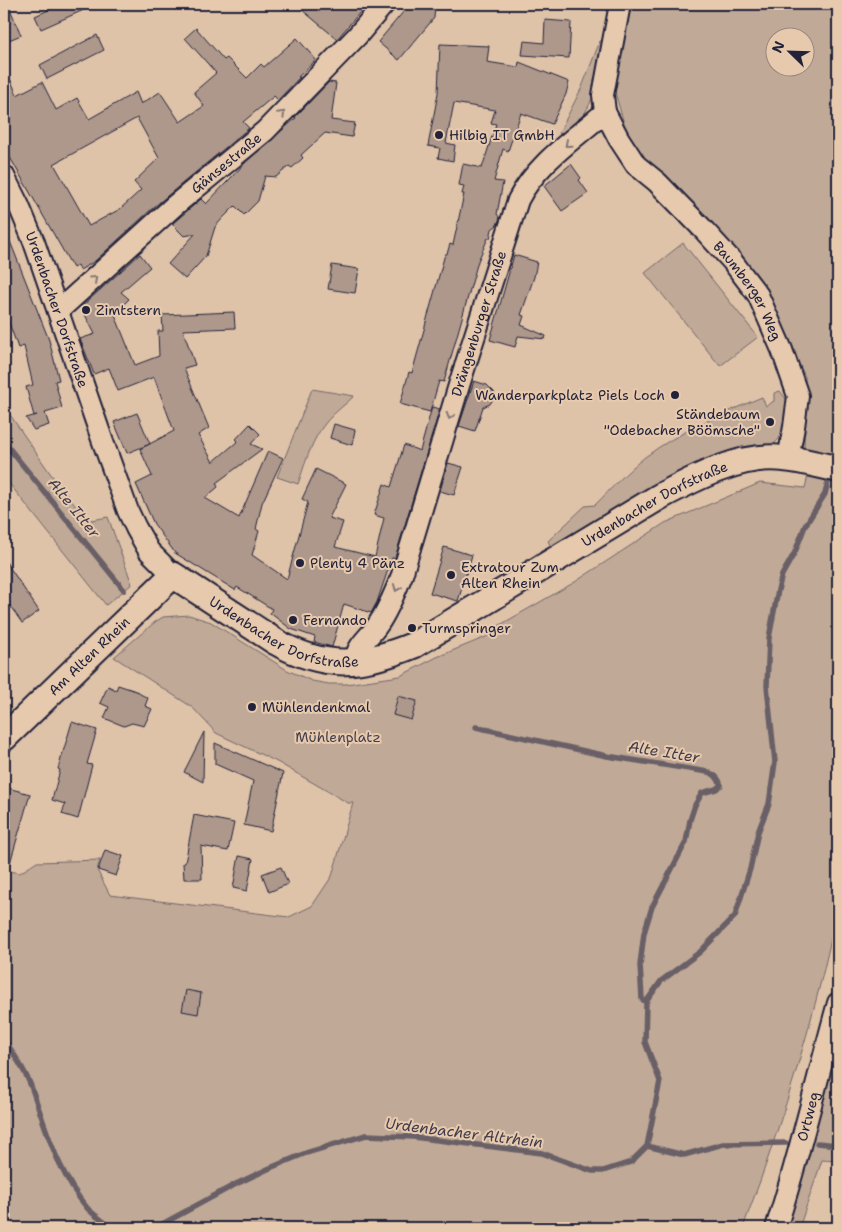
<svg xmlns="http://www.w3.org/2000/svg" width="842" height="1232" font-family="'Shantell Sans',sans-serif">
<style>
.green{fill:#c0a997;stroke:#716669;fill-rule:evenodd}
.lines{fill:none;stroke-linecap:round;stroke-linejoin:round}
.stream{stroke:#695f66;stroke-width:5.5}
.building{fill:#ae988c;stroke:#22223b;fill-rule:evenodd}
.minor-casing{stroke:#22223b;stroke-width:24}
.tertiary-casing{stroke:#22223b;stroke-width:29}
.minor{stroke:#e7caae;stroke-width:20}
.tertiary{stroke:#e7caae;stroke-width:25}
.oneway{stroke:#847674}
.poi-dot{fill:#22223b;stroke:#e7caae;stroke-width:2}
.labels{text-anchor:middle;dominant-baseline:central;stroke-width:4;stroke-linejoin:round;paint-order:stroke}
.poi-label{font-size:14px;fill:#22223b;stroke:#e7caae;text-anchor:start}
.street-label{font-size:14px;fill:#22223b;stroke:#e7caae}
.park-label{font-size:14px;fill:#423d4d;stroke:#e7caae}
.water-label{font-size:15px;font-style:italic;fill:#403c4d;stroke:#e7caae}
</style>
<rect width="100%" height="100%" fill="#dfc3a9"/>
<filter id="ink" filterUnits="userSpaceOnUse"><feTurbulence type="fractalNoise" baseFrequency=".02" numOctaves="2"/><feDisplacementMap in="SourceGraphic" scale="10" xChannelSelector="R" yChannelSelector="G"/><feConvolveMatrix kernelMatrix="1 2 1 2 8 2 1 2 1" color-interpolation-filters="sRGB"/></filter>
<g filter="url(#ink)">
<path class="green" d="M623,4H838V907C820,994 795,1080 766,1164C759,1185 750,1207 743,1228H4V870L20,873L37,862L100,860L97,870L110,895L289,917L312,906L332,876L353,803H348L277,762L216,733L192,707L114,657L155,622L163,617L189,615L211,622L287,670L312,681L329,684H346L400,676L437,657L486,637L500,625L575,582L665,523L760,483L805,488L812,457L804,455L805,377L785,331L640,161L625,127L614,89ZM774,38H804V68H774Z
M600,41H603C599,66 598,96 582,117C577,124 569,130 563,137L559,133L582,87Z
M683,243L758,337L720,366L645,273Z
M312,389L354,396C346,404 336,411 328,420C312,438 306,461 298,484L277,477Z
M780,391L789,403C786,420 785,442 766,448L492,583L550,545L548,541L585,506L595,505C611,489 627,471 645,457C678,432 724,413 762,397L766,406L774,401V393Z
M4,406L50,473L81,513L92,520L108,517L132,584L106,605L4,477Z
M838,1036V1161L822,1160L799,1228H786C806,1165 821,1100 838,1036Z"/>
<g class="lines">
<path class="stream" d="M4,442L124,590
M833,463L838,446
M476,727L607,756L708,772C716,775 718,778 721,785L716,789L702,793L695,805L690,820L686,842L652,907L644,933L640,965L642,999L646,1002
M4,1039C14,1055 26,1071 32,1089C47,1131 58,1174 88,1209C95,1216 105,1222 112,1228
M817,1143L838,1145
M647,1146L684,1155L723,1144L786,1143
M155,1228L236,1184L270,1168L306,1153L366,1135L413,1137L542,1153L592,1171H603L631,1162L647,1146L660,1081L645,1042L646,1002L661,981L700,952L735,916L750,869L758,832L769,804L775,762L767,686L769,638L778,590L782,575L795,552L805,526L825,494L830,474"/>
</g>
<path class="building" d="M4,4H8L21,35L4,42Z
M62,4H97L41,29L35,16Z
M295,4H367L337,39Z
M409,5L435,6L434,18L399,60L378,42Z
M545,20L571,22L569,58L522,55L524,41L544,43Z
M196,28L224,60L227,58L247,78L261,64L264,67L297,38L316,60L298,77H300L278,100L274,96L243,122L249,128L154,207L95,261L80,270L78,265L73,268L4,147V64L17,95L42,82L56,110L77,98L89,119L136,92L141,104L160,92L180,122L204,106L194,92L216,73L185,38ZM137,118L159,158L134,182L141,190L120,209L89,226L54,164Z
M97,35L104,50L47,79L40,65Z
M440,44L489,46L487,62L518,67L519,62L569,82L566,94L552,124L521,113L508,151L503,149L494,181L503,182L497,214L500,218L497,225L492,229L490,238H488L478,261L444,382L439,381L430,412L400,404L409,372L412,373L445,254H447L450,244L453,245L464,194H462L464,186L459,185L463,164L482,168L496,124L491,123L495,110L454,103L446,143L455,145L453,161L438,158L440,148L428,146L438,93Z
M329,82L336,83L331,120L355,123L352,137L325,133L301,155L303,158L292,168L289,166L276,177L265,176L258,201L244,215L235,206L222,219L215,227L206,256L185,279L168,264L195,234L184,236L172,224L201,199L206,204L247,161L296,118L295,117Z
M571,164L581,178L579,180L588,193L562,211L544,186Z
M4,226L49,340L59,380L55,381L62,408L45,413L49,425L34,430L26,418L37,415L34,416L26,387L33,385L24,346L18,348L7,317L4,318Z
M140,254L150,267L121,292L129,299L122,306L123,307L115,315L135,365L159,356L158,331H163L162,315L234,312L235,328L183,330L195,365L184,368L209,428L198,435L213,462L238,441L236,439L250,424L260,434L251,444L262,449L216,483L218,487L205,498L239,518L268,451L283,458L262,503L256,529L259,531L252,555L287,579L308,502L302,499L316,469L346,484L329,518L343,522L335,547L375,557L384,518L374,515L384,484L391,487L404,445L420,451L432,407L440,409L395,558H392L377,602L371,613L344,604L332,647L314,642L315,637L291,629L270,613L272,609L237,587L235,590L175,553L154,524L136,484L152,476L140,449L174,431L154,377L118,391L109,368L94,374L80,339L95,334L81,307Z
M514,255L537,262L534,277L521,315L524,316L521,325L546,336L545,339L518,336L515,347L490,340Z
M332,265L359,269L355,293L328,289Z
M474,381L487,385L494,392L495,396L490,404L483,407L475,431L459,426Z
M137,413L150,444L127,453L114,422Z
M334,424L355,430L352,445L330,438Z
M448,463L463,467L454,495L440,491Z
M444,547L472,555L458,601L430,593Z
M4,559L39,611L22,623L4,597Z
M118,685L139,692L140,694L148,698L145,706L152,709L144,726L132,723L124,726L104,718L109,707L100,703L108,686L116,690Z
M398,696L417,701L411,720L393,715Z
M72,722L97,730L87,764L92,765L78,819L62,814L65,804L52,800L60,770L58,769Z
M204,732L203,782L184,772Z
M215,743L283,773L271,831L244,825L253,781L215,764Z
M4,787L30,794L8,870H4Z
M194,815L234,823L228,851L201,846L202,879H184L183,863H185Z
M105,850L123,856L116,876L98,870Z
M239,856L253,859L247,891L233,888Z
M281,867L288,884L269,892L262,874Z
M186,990L201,993L198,1014L182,1011Z"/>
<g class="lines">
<defs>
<g id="minor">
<path id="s1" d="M620,4L603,95L605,112L619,139L636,165L657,182L702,228L732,261L758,295L782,350L798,396L794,427L788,459"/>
<path id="s2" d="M4,176L19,206L34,242L103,442L128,511L136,528L149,551L173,575"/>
<path id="s3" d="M58,311L174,206L265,131L357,36L384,4"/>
<path id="s4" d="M354,663C358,642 369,639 379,623C389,608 395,592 402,575L460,382L518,200C537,163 574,139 605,112"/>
<path id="s5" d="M776,1228C800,1154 817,1078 838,1003"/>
</g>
<g id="tertiary">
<path id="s6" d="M4,738L173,575L276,642C325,670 363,666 414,645L659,497C693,479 738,455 778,458C798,459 818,465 838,469"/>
</g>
</defs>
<use href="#minor" class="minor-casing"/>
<use href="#tertiary" class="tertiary-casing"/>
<use href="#minor" class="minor"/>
<use href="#tertiary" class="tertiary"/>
</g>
<defs><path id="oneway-chevron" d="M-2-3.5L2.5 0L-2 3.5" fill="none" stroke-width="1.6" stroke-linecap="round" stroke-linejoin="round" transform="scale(1.25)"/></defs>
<g class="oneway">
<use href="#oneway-chevron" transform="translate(282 114) rotate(-46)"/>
<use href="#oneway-chevron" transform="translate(568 144) rotate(139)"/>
<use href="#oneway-chevron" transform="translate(94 279) rotate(-42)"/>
<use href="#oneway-chevron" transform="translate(450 416) rotate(107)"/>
<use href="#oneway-chevron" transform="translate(397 588) rotate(112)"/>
</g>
</g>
<g class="poi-dot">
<circle cx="439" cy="135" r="5"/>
<circle cx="86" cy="310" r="5"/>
<circle cx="675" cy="395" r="5"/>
<circle cx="770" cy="422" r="5"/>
<circle cx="300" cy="563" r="5"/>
<circle cx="451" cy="575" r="5"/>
<circle cx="293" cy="620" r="5"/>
<circle cx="412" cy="628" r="5"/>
<circle cx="252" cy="707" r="5"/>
</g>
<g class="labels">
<g class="poi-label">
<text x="449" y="135">Hilbig IT GmbH</text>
<text x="96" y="310">Zimtstern</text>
<text x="665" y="395" text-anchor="end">Wanderparkplatz Piels Loch</text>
<text x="760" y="414" text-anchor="end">Ständebaum<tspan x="760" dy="16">"Odebacher Böömsche"</tspan></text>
<text x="310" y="563">Plenty 4 Pänz</text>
<text x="461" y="567">Extratour Zum<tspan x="461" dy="16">Alten Rhein</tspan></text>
<text x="303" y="620">Fernando</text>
<text x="422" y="628">Turmspringer</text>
<text x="262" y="707">Mühlendenkmal</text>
</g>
<g class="street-label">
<text stroke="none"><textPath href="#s3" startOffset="224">Gänsestraße</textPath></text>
<text stroke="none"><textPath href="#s1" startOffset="341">Baumberger Weg</textPath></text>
<text stroke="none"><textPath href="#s2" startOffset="144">Urdenbacher Dorfstraße</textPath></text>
<text stroke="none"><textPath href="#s4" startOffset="364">Drängenburger Straße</textPath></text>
<text stroke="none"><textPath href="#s6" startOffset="781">Urdenbacher Dorfstraße</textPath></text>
<text stroke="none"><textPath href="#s6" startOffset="362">Urdenbacher Dorfstraße</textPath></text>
<text stroke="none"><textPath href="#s6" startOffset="118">Am Alten Rhein</textPath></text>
<text stroke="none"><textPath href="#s5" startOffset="116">Ortweg</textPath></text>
</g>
<g class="park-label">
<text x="338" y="737">Mühlenplatz</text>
</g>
<g class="water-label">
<text transform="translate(74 508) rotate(51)">Alte Itter</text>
<text transform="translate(664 752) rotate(9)">Alte Itter</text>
<text transform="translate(464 1133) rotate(7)">Urdenbacher Altrhein</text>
</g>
</g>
<rect width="842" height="1232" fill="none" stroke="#e7caae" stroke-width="20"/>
<rect x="10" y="10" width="822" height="1212" fill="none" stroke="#22223b" stroke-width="2" filter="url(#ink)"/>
<g transform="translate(790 52) rotate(293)"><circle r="24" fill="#e7caae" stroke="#988780"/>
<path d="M0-4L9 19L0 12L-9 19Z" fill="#22223b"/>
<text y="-8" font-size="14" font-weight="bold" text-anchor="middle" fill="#22223b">N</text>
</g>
</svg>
